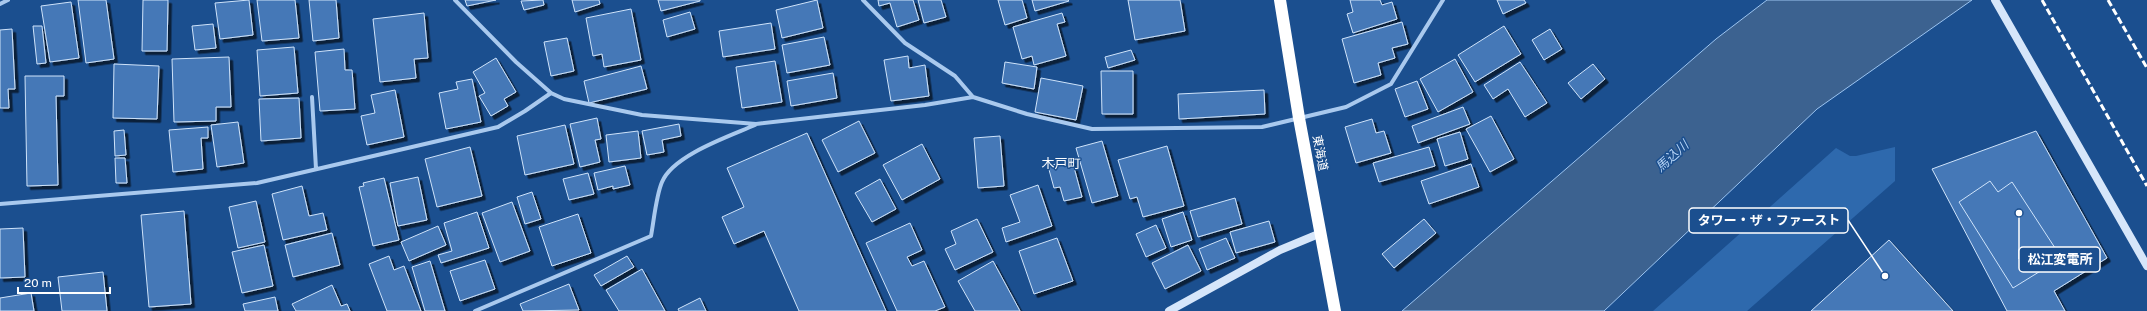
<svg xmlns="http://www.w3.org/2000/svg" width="2147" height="311" font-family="'Public Sans','Noto Sans JP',sans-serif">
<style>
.green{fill:#2e69ad}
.water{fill:#3c6290;stroke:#9cc4f0}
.building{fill:#4478b7;stroke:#cfe3fa;filter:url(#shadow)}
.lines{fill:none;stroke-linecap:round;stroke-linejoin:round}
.street{stroke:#a9c9ee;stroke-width:4}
.secondary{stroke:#d6e6fa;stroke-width:8}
.highway{stroke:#fff;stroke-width:12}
.rail{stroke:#fff;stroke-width:3;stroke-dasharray:7 3;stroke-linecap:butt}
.labels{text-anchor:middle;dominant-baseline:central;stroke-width:3;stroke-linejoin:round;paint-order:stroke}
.street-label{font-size:12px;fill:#fff;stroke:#1b4f8f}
.water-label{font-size:13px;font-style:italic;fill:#b5d3f5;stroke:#1b4f8f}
.neighbourhood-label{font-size:13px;fill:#fff;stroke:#1b4f8f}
.leader{fill:none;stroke:#fff;stroke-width:1.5}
.callout-dot{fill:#fff;stroke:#1b4f8f;stroke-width:1.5}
.callout{fill:#1b4f8f;stroke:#fff;stroke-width:1.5}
.callout-label{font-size:13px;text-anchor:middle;font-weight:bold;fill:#fff}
</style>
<defs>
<filter id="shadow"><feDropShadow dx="3.5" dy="3.5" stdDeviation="0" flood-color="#0009"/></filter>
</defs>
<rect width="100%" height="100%" fill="#1b4f8f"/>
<path class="green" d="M1895,147V181L1747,311H1653L1836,148L1850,156H1856Z"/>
<path class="water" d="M1767,0H1972L1817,109L1604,311H1402L1716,39Z"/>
<path class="building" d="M78,0H106L114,59L86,63Z
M143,0H168L167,51H142Z
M249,0L253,35L220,39L215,3Z
M257,0H295L299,38L262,41Z
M309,0H336L339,38L313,41Z
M465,0H496L467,6Z
M543,0L544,5L524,10L521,1Z
M572,0H599L600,4L575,12Z
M658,0H700V1L661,11Z
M817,0L823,28L782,38L776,10Z
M878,0H913L919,20L897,27L890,3L879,6Z
M918,0H941L946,17L924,23Z
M998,0H1022L1027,18L1005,25Z
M1032,0H1068L1069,1L1035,11Z
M1128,0H1180L1185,31L1135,40Z
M1350,0H1380L1382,5L1392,2L1397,19L1353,33L1347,14L1353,12Z
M1497,0H1524L1526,3L1503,14Z
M71,2L79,58L50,62L41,6Z
M631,9L641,60L604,67L602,54L593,56L586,18Z
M690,12L695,29L667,37L663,20Z
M424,13L428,58L414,59L416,78L380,82L373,19Z
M1062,13L1065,22L1057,24L1066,56L1034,65L1032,56L1022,59L1013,27Z
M1402,22L1408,44L1392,48L1395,58L1378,63L1381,75L1354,83L1342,39Z
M771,23L775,49L723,57L719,31Z
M213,24L216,48L195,50L192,26Z
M33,26H42L46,63L37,64Z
M1504,26L1521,54L1475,82L1458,55Z
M12,29L15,89H8L9,108H0V30Z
M1550,29L1562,49L1544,60L1532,40Z
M824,37L830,65L787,73L782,45Z
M567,38L574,71L551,76L544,42Z
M294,47L298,93L260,96L257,50Z
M344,49L345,70H352L355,109L320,111L315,52Z
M1131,50L1135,60L1108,68L1105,57Z
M908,56L909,68L925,65L929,96L891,101L884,60Z
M229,57L231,107H216V121L174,122L172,59Z
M496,58L516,92L504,99L508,106L491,116L479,96L485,93L473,72Z
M1455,59L1473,92L1438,112L1420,79Z
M775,61L782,102L742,108L736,67Z
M1005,62L1037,67L1034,89L1002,83Z
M1520,62L1547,103L1525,117L1508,89L1493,99L1484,85Z
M114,64L159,66L157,119L113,118Z
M1593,64L1605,79L1581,99L1568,83Z
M641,66L647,89L589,103L584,81Z
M1101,71H1133V114H1102Z
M833,73L837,98L791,106L787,81Z
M25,76H64V96H56L58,185L27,186Z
M1041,78L1083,86L1076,120L1035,112Z
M472,79L481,122L446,129L439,93L458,89L456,82Z
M1417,81L1428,109L1405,117L1395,89Z
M395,90L404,137L367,145L361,116L375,113L371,95Z
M1264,90L1265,114L1179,119L1178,94Z
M299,98L301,138L261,141L259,99Z
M1463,107L1470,124L1418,143L1412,126Z
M1491,116L1514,159L1490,172L1466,129Z
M597,118L601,139L595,140L600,162L580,167L570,124Z
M1372,119L1376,133L1384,131L1391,153L1356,163L1345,127Z
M859,121L875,153L838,172L822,140Z
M238,122L244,163L217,167L211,125Z
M679,124L681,136L662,140L664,152L647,155L642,131Z
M565,125L574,164L525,175L517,136Z
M208,127V138H201L203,169L173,172L169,130Z
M124,130L126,155L115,156L114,131Z
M638,131L641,158L609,162L606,135Z
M2036,131L2107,258L2054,291L2065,311H2007L1932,169Z
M1460,132L1468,159L1445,166L1437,139Z
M807,133L886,311H799L764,231L734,244L722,217L744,207L727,168Z
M1000,136L1004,186L978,188L974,138Z
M1102,141L1118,196L1092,203L1076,148Z
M922,144L940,179L902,200L883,165Z
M1167,146L1184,206L1143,217L1137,197L1130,199L1118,160Z
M470,147L482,196L437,207L425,159Z
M1429,147L1435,166L1379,182L1373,163Z
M115,158H125L127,183H116Z
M1072,160L1082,197L1064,201L1060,187L1054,188L1048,166Z
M1471,164L1479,187L1429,204L1421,181Z
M625,166L630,185L613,189V186L598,190L594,173Z
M588,173L594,194L569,200L563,179Z
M418,177L427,220L398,226L390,183Z
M384,178L399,240L373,246L359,187L364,186L363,183Z
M880,179L896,209L872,222L855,193Z
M1990,181L1998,192L2012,182L2057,251L2043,261L2047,267L2013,288L1959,202Z
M1038,185L1052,226L1006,242L1002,228L1020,222L1010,195Z
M302,186L309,216L323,213L327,230L283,240L272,194Z
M532,192L541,219L525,224L517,197Z
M1235,198L1242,224L1198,237L1190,211Z
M256,201L265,242L238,248L229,207Z
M512,202L530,251L500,262L482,213Z
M184,211L191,304L149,307L141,215Z
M477,212L489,248L441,263L438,255L452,251L444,223Z
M1183,212L1192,240L1171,247L1162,219Z
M578,214L591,253L552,266L539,227Z
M977,219L993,252L955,270L945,249L956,244L951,231Z
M1424,219L1436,233L1394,268L1382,254Z
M1269,221L1275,242L1236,253L1230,232Z
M910,223L922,250L907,257L912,266L924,261L945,307L935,311H897L866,243Z
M1156,225L1166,248L1146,257L1136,234Z
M438,226L446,245L409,261L401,242Z
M23,228L25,277L0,278V229Z
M332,233L340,265L293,277L285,245Z
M1057,238L1073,281L1034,294L1019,251Z
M1226,238L1235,258L1207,270L1199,249Z
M1889,240L1953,311H1811Z
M264,245L273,286L242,293L232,252Z
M1188,245L1201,271L1165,289L1152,263Z
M389,256L394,270L404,266L421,311H387L369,264Z
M627,256L634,267L601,286L594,275Z
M485,260L495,289L460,301L450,271Z
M430,261L445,311H425L412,267Z
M993,261L1020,311H975L958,281Z
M642,269L665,311H619L606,290Z
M103,272L107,311H62L58,277Z
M569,284L579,310L523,311L520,304Z
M332,285L341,306L347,304L350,311H296L292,304Z
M31,293L34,311H0V298Z
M275,297L278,311H245L243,304Z
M700,298L706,311H679L678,309Z"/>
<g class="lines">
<path class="street" d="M455,0L516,62L551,93
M863,0L905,43L955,76L973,97
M0,4L8,0
M312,97L316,169
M0,204L257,183L498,127L525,111L551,93L564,99L642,115L756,124L925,105L973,97L1027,114L1092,129L1262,127L1346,107L1391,84L1443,0
M475,311L651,236C654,220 656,196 662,182C673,155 730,136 755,125"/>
<path class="secondary" d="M1995,0L2147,266
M1169,311L1280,250L1321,233"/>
<path class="highway" d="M1280,0L1299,118L1335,311"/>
<path class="rail" d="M2042,0L2147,186
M2108,0L2147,68"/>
</g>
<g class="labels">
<g class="street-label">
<text transform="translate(1320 153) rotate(79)">東海道</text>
</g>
<g class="water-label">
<text transform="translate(1672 156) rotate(-42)">馬込川</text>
</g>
<g class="neighbourhood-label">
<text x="1061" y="163">木戸町</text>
</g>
</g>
<path class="leader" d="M1885 276L1848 220M2019 213L2019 259"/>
<g class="callout-dot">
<circle cx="1885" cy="276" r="4"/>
<circle cx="2019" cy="213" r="4"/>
</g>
<g class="callout">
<rect x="1689" y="208" width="159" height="25" rx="4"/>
<rect x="2019" y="247" width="81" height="25" rx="4"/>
</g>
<g class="callout-label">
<text x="1769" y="225">タワー・ザ・ファースト</text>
<text x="2060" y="264">松江変電所</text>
</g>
<path d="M18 287v6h92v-6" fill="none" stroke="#ffffff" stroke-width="2"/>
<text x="24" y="287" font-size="12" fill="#ffffff" stroke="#1b4f8f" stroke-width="3" paint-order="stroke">20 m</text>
</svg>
